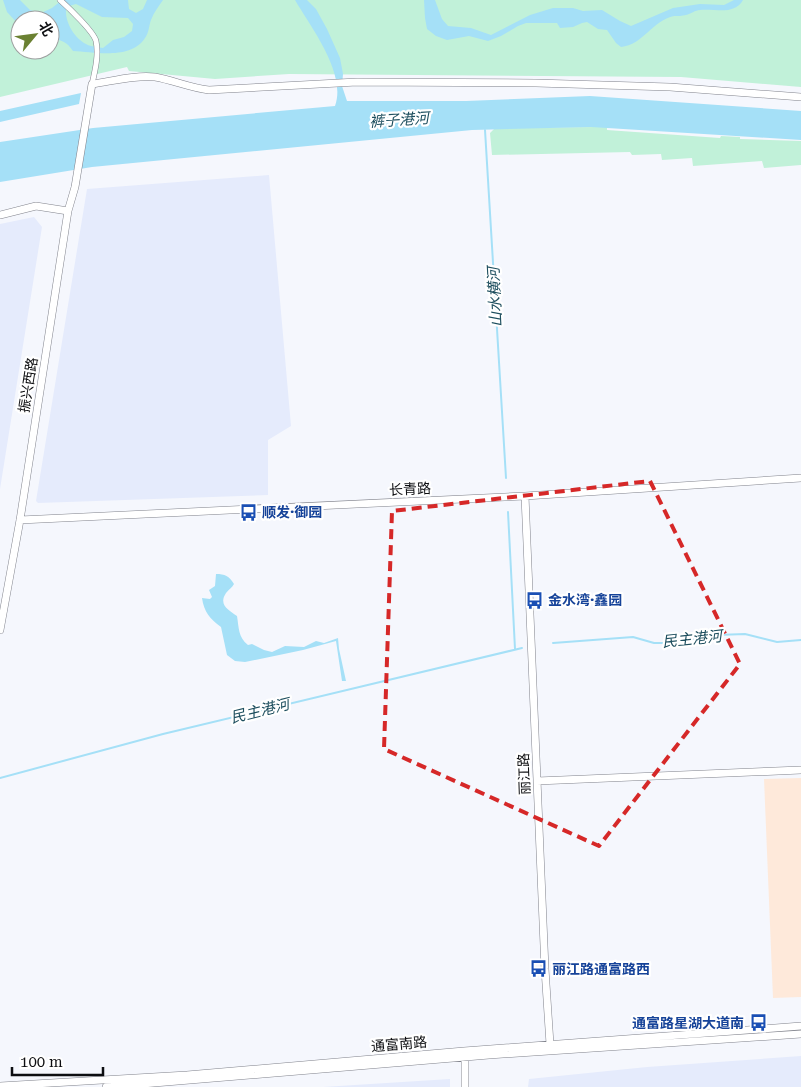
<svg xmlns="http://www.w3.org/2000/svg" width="801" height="1087" font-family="'Roboto Serif','Noto Sans SC',serif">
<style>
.commercial{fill:#fee9da}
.built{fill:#e5ebfc}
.green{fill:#c1f1d9;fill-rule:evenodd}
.water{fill:#a5e0f7;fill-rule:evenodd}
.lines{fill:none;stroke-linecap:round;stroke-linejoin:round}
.stream{stroke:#a5e0f7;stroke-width:2}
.street-casing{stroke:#81838c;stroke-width:6}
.secondary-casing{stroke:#81838c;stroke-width:8}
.street{stroke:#fff;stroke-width:5}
.secondary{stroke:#fff;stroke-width:7}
.marked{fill:none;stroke:#d62828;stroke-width:4;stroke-dasharray:10 6;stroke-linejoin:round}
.labels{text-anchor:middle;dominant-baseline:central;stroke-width:4.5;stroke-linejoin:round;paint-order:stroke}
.street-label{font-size:14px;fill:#0d0e11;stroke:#fff}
.transit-label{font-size:14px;font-weight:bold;fill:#164399;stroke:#fff;text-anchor:start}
.water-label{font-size:15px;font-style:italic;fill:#1d4e5e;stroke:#fff}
</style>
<rect width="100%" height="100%" fill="#f5f7fd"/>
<path class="commercial" d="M801,778V997L773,998L764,779Z"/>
<path class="built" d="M269,175L291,426L268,440V495L38,503L36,501L87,189Z
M34,217L42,227L0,489V224Z
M801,1056V1087H528L529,1079L647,1067Z
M450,1079V1087H320H323Z"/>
<path class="green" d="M0,0H801V87L681,77L289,74L215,79L129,71L127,67L0,97ZM20,20H50V50H20Z
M596,127H607V130L720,138L721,136L740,137V139L801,141V165L764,168L762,161L693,166L692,158L662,160L661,154L632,155L630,152L492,155L490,133L495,128Z"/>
<path class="water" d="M3,0H20L30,10L41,13L52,8L62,0H128L129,9L136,13L143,9L147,0H163C159,6 154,12 151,20C149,25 149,33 145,38C131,60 95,52 73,51C67,42 61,39 50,39V20H20V26L7,12ZM76,4L102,17L128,18L133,24L132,31L124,37L113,40L103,48C99,47 94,47 91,46C77,42 65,24 66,10L69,6Z
M295,0H307L316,9L327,29L340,58L343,74L342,86L347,101H466L590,96L801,111V140L591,127L472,130L92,167L0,182V142L93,128L335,106C347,73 310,26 295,0Z
M424,0H435L442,19L448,26L471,28L491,35L530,15L553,8H573L583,11L602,10L620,21L631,26L673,8L700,4L724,5L734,0H743C734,16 715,8 700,10C695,10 691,14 686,15C682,16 678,16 674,16C653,20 643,45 621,47L616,43L607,30L598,29L587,22L582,23L573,27L560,28L557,23H526L518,26L501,36L488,41L469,36L447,40L436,36L427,29L425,18Z
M81,93L79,104L0,122V111Z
M216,574C225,574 229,576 234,584C232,588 229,589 226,593C218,605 229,610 237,616C239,628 238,637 248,645L252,644L264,650L272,652L285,646L304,647L316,641L324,643L338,638L339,649L346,681H342L336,641L303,650L245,662L235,661L227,655L221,627C210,619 204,612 202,598L210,599L212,597L209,590L215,586Z"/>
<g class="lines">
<path class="stream" d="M485,130L506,478
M508,512L515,649
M553,643L633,637L654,643H675L717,635L745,634L777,642L801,640
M0,778L163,734L522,648"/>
<defs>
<path id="street" d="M60,0C68,7 94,32 96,41C99,55 95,71 92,84"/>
<path id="secondary" d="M68,211L75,187L92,84C113,81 134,75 155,77C173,80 190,88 209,90L357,82L536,83L670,87L801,97
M0,215L36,206L68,211L20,520L0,630
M525,496L545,969L550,1044
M20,520L525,496L801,478
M537,781L801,770
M0,1086L187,1075L464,1051L801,1026
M106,1087L489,1055L801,1034
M465,1087V1053"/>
</defs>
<use href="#street" class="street-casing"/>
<use href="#secondary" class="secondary-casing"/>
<use href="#street" class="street"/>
<use href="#secondary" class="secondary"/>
</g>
<path class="marked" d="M650,481L740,664L599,846L384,749L392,511Z"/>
<defs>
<symbol id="bus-bare" viewBox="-9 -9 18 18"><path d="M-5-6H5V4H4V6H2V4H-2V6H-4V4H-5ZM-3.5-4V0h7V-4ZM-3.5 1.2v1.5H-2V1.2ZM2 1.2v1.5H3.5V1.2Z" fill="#1a4fb4" stroke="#fff" stroke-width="2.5" paint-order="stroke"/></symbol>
</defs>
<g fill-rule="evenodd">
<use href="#bus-bare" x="236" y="500" width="25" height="25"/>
<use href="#bus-bare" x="522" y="588" width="25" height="25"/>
<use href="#bus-bare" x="526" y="956" width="25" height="25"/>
<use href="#bus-bare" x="746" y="1010" width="25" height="25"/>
</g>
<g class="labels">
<g class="street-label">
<text transform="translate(28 385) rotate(-81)">振兴西路</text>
<text transform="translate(410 489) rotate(-3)">长青路</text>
<text transform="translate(524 774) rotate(-92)">丽江路</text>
<text transform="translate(399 1044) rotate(-5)">通富南路</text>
</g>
<g class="transit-label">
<text x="262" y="512">顺发·御园</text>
<text x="548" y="600">金水湾·鑫园</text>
<text x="552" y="969">丽江路通富路西</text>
<text x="744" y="1023" text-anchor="end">通富路星湖大道南</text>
</g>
<g class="water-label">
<text transform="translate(399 120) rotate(-4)">裤子港河</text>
<text transform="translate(495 297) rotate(-93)">山水横河</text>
<text transform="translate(692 639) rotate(-6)">民主港河</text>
<text transform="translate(260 711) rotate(-14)">民主港河</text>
</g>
</g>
<g transform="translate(35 35) rotate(61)"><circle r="24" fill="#ffffff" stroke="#9e9fa0"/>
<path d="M0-4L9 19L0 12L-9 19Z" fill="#6b8132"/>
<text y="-8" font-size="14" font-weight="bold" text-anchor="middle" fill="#0d0e11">北</text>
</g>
<path d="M12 1067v8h91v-8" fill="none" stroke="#0d0e11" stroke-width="2.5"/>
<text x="20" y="1067" font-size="15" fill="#0d0e11" stroke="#ffffff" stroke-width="4" paint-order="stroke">100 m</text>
</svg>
